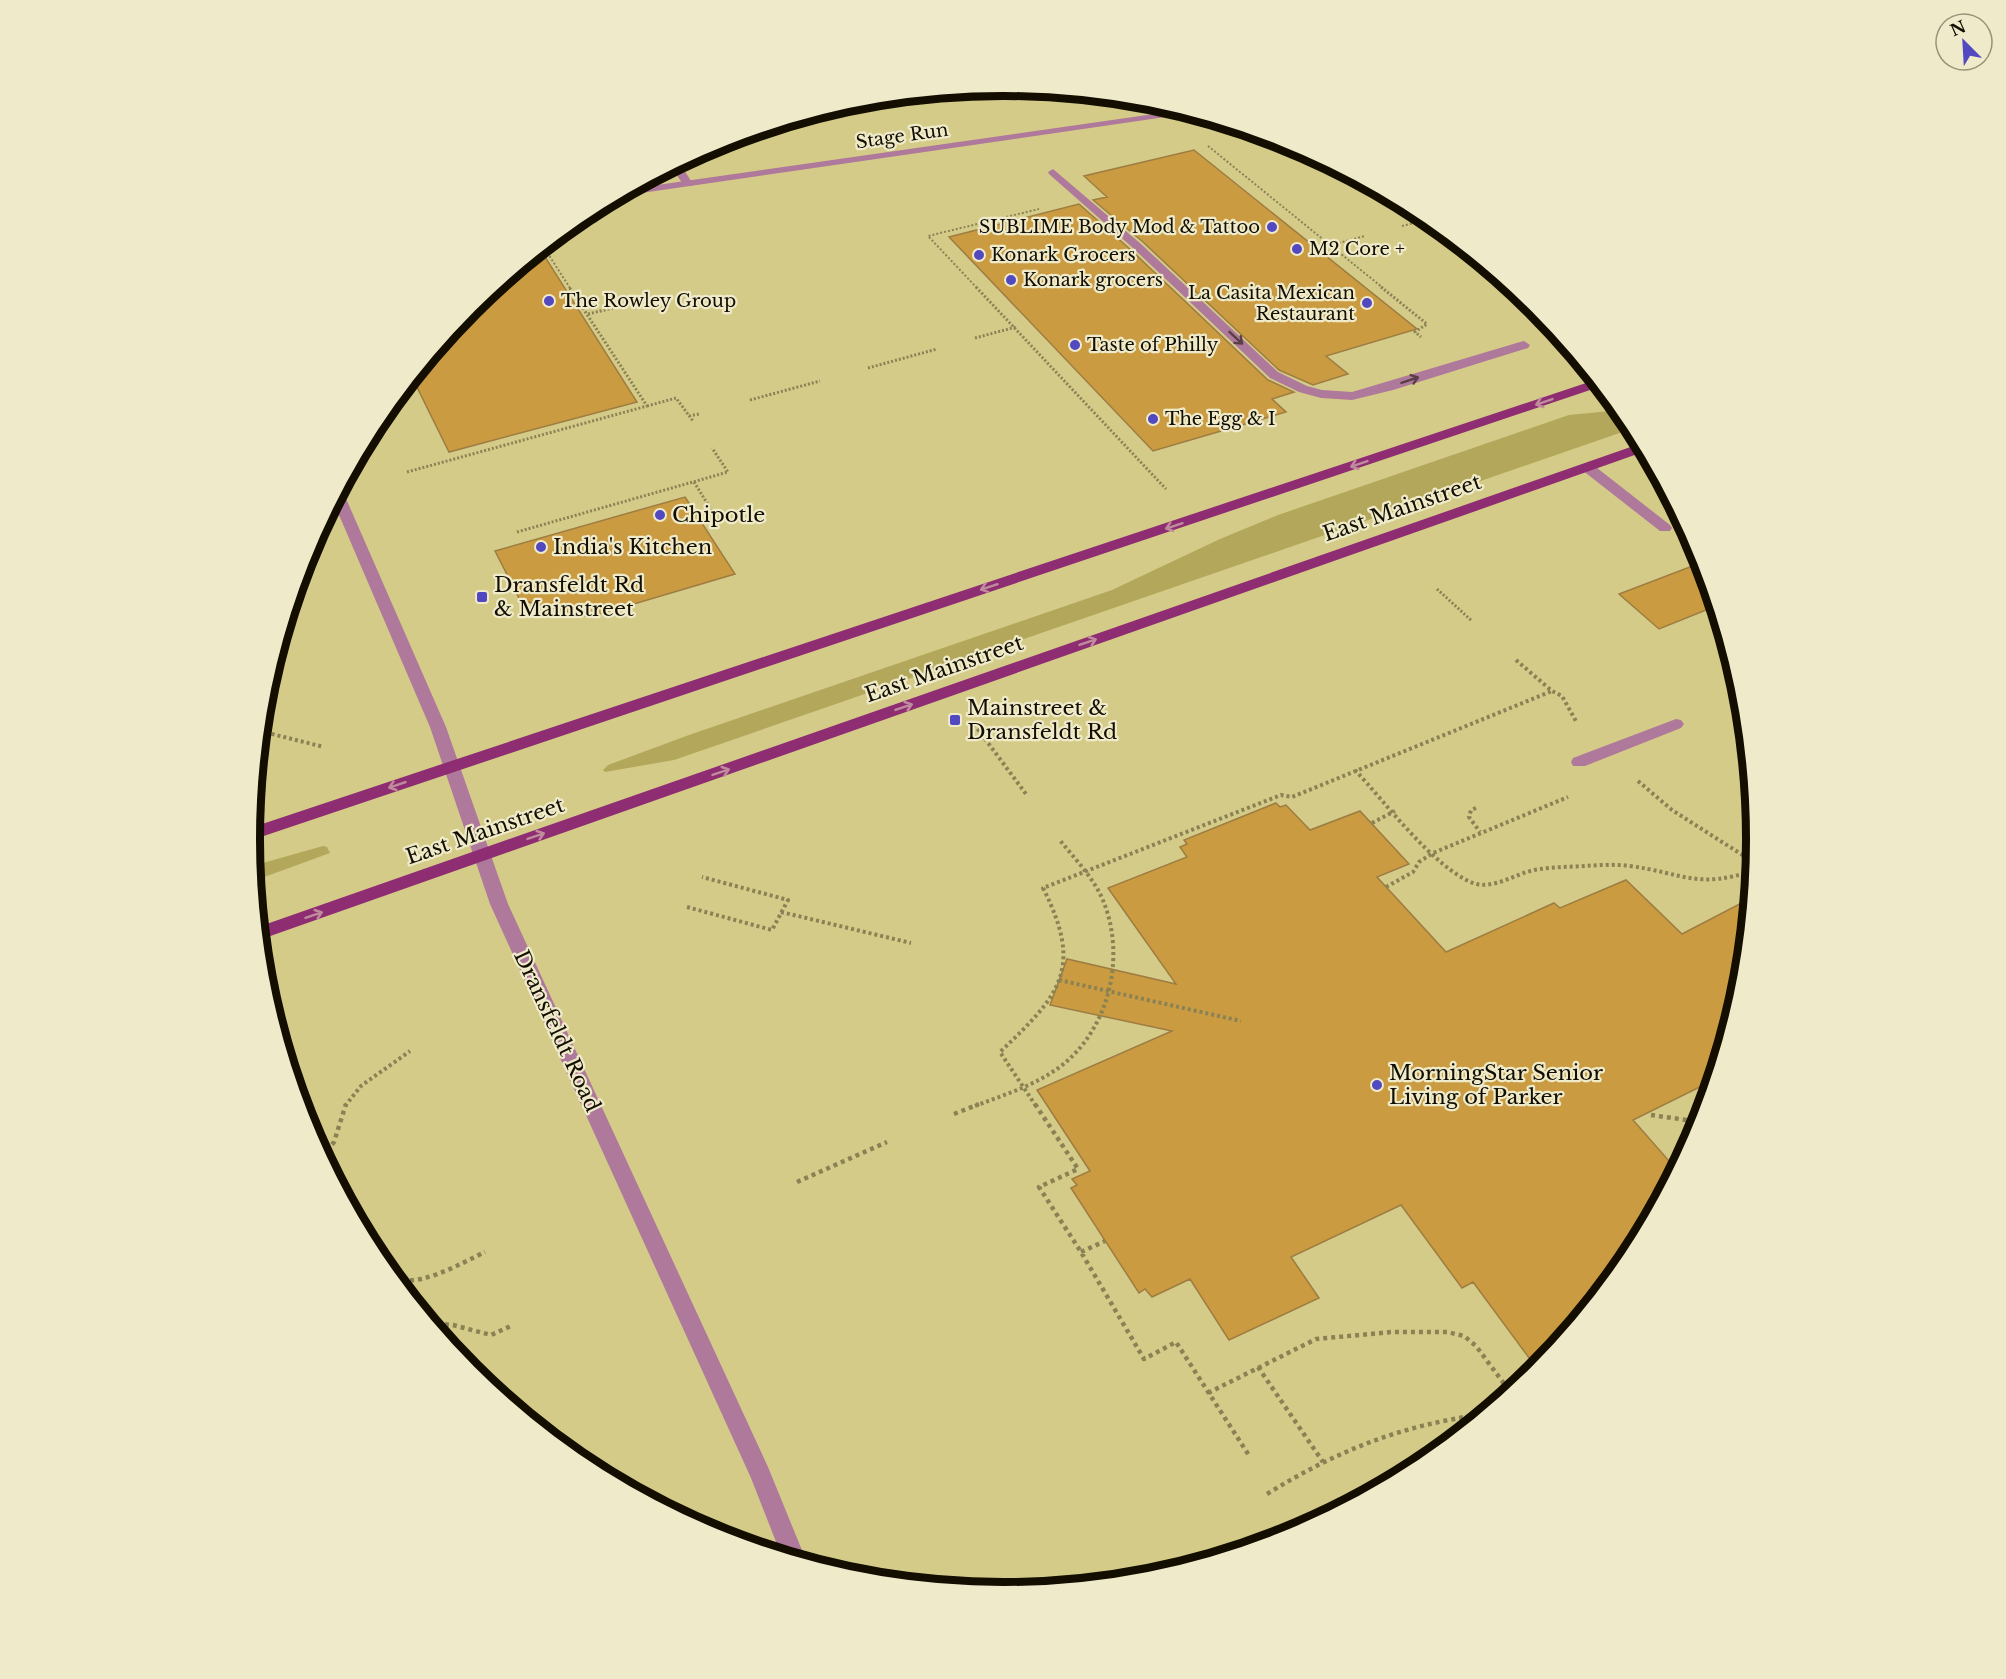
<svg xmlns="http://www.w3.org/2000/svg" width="2006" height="1679" font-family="'Libre Baskerville',serif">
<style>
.green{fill:#b2a75a}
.building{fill:#ca9b40;stroke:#9d7d42;stroke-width:1.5}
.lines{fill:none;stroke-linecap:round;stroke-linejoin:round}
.path-far3{stroke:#8a8254;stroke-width:2;stroke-dasharray:2 2;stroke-linecap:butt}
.path-far2{stroke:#8a8254;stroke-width:3;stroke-dasharray:2 2;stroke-linecap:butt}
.path-far1{stroke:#8a8254;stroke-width:4;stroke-dasharray:3 3;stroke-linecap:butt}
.path{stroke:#8a8254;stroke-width:4.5;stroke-dasharray:4 4;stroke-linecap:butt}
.service{fill:#ae799b;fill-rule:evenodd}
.tertiary{fill:#ae799b;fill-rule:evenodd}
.primary{fill:#8f2d73;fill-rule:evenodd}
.oneway{stroke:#593e46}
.oneway2{stroke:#bf8c9e}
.poi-dot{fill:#5248c0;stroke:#efebca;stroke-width:2}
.labels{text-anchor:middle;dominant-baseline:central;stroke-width:4.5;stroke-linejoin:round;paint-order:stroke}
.far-street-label{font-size:18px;fill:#130e00;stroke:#efebca}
.far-poi-label{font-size:18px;fill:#130e00;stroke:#efebca;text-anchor:start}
.street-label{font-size:21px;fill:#130e00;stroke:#efebca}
.poi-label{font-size:21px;fill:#130e00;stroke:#efebca;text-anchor:start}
.rim{fill:none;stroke:#130e00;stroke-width:8}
</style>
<rect width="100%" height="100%" fill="#d5cb89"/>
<path class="green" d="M1621,410L1634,428L674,760L605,772L603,770L608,765L689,735L1112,590L1220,539L1278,515L1569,415Z
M323,846L327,847L330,853L253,881L252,866Z"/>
<path class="building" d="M1194,150L1417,329L1326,356L1348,374L1313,385L1279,370L1143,242L1093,200L1107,197L1084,176Z
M1079,204L1131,250L1268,380L1294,392L1272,399L1286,412L1153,451L949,237Z
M540,249L637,402L449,452L412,377L470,306Z
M685,497L735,574L590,617L520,600L495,551Z
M1703,562L1716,606L1659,629L1619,594Z
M1276,803L1280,807L1286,805L1310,830L1360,811L1409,864L1377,877L1446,952L1554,903L1560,908L1626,880L1682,934L1751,898L1742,987L1714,1080L1633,1120L1677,1170L1630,1259L1538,1370L1473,1282L1462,1288L1401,1205L1291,1257L1319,1298L1229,1340L1190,1279L1152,1297L1145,1289L1139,1293L1071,1188L1077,1185L1072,1179L1090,1171L1037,1090L1172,1031L1050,1005L1067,959L1176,984L1108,888L1187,857L1180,847L1187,844L1184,840Z"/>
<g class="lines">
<path class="path-far3" d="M1208,146L1383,288
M1402,226L1429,219
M564,229L597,221
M1331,245L1365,236
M543,246L570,288
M977,288L928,236L1039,209"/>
<path class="path-far2" d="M976,287L1166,489
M1381,287L1427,324L1415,332L1421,337
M588,314L621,306
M975,338L1016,327
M868,368L937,349
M750,400L820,381
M647,406L676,398L693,421
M689,416L699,414
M407,472L647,406L569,287
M694,482L720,524
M517,532L728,472L712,448
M1437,589L1472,621"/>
<path class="path-far1" d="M1516,660L1552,691L1562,696L1577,723
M974,724L1026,794
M260,731L324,747
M1355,770C1385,802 1434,868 1473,883C1493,890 1515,874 1534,870C1551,867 1567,867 1584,866C1599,865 1615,864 1630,866C1682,873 1699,890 1754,870
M1638,781L1672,810L1755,863
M1476,808L1471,810L1469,817L1480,832
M1372,823L1395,811
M1386,887L1413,872L1419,862L1433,853L1568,797
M687,907L772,930L788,900L702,877
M781,912L911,943
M1059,980L1241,1021
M345,1106L361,1086L410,1051
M975,1106C1006,1094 1040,1084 1066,1062C1111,1023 1126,953 1102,898C1092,876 1074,858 1059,839
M1036,1106L1000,1052C1060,995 1084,969 1043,888L1281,795L1292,797L1552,691"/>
<path class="path" d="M1035,1104L1078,1169L1039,1187L1081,1252L1144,1359L1176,1342L1250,1457
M954,1114L979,1104
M1651,1115L1694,1121
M1693,1140L1690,1131L1694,1121L1705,1110
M322,1157L334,1142L346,1104
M797,1182L887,1142
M1081,1252L1105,1241
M388,1273C409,1295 463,1262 485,1252
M429,1323L453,1325L491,1335L513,1325
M1258,1367L1323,1462
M1208,1393L1316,1339L1392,1332H1447L1464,1336L1476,1346L1511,1393
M1267,1494C1338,1450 1402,1425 1485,1414"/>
<path class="service" d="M679,162L693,184L692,186H684L671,166Z
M1053,169L1141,244L1278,372L1307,386L1322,390L1352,392L1520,342L1524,341L1530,345L1528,348L1393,390L1352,400L1321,398L1299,392L1270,378L1133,248L1049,174L1048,172Z
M1587,463L1592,464L1670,525L1672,528L1670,531H1660L1582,470L1580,467Z
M1676,719L1681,720L1684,724L1681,728L1585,766H1573L1571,762L1573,758Z"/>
<path class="tertiary" d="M1182,110L1193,113L621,196L617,195L629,189Z
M339,490L344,494L446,727L508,904L768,1467L806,1560L805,1564L782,1557L751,1478L490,904L430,727L333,501Z"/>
<path class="primary" d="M1595,380L1602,386L249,841L250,828Z
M1642,443L1646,451L259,940L258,927Z"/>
</g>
<defs><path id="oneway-shaft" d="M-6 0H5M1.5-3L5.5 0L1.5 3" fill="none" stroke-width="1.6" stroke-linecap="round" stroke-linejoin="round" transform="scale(1.5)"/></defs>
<g class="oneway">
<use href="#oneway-shaft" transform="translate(1236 338) rotate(43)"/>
<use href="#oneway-shaft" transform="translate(1410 380) rotate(-18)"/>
</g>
<g class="oneway2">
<use href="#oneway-shaft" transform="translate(1544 402) rotate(161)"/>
<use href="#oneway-shaft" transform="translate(1359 464) rotate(161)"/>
<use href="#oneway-shaft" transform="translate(1174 526) rotate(162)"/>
<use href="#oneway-shaft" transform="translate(989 587) rotate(162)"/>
<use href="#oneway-shaft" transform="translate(1088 642) rotate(-19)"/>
<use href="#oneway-shaft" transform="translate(904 707) rotate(-19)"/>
<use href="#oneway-shaft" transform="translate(721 772) rotate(-19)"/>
<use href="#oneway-shaft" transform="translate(397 785) rotate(161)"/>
<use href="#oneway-shaft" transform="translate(536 836) rotate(-19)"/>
<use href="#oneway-shaft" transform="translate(314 915) rotate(-19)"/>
</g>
<g class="poi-dot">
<circle cx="1272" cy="227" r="6"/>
<circle cx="1297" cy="249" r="6"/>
<circle cx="979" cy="255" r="6"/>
<circle cx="1011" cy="280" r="6"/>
<circle cx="549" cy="301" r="6"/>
<circle cx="1367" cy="303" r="6"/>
<circle cx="1075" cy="345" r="6"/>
<circle cx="1153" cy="419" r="6"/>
<circle cx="660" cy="515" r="6"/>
<circle cx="541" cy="547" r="6"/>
<rect x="476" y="591" width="12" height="12" rx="3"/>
<rect x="949" y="714" width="12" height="12" rx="3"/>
<circle cx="1377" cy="1085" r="6"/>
</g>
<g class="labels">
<g class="far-street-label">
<text transform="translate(902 136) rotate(-8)">Stage Run</text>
</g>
<g class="far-poi-label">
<text x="1260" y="227" text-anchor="end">SUBLIME Body Mod &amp; Tattoo</text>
<text x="1309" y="249">M2 Core +</text>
<text x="991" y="255">Konark Grocers</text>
<text x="1023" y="280">Konark grocers</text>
<text x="1355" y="293" text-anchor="end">La Casita Mexican<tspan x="1355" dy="21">Restaurant</tspan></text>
<text x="561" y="301">The Rowley Group</text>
<text x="1087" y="345">Taste of Philly</text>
<text x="1165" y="419">The Egg &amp; I</text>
</g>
<g class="street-label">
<text transform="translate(1402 508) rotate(-19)">East Mainstreet</text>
<text transform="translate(944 669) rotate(-19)">East Mainstreet</text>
<text transform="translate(485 831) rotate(-19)">East Mainstreet</text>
<text transform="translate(557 1031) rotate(65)">Dransfeldt Road</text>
</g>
<g class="poi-label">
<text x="672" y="515">Chipotle</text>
<text x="553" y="547">India's Kitchen</text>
<text x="494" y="585">Dransfeldt Rd<tspan x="494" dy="24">&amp; Mainstreet</tspan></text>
<text x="967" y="708">Mainstreet &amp;<tspan x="967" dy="24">Dransfeldt Rd</tspan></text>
<text x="1389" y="1073">MorningStar Senior<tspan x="1389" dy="24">Living of Parker</tspan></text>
</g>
</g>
<path d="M0 0H2006V1679H0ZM260 839a743 743 0 1 1 1486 0a743 743 0 1 1-1486 0Z" fill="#efebca" fill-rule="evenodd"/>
<path class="rim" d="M260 839a743 743 0 1 1 1486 0a743 743 0 1 1-1486 0Z"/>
<g transform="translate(1964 42) rotate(336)"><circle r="28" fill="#efebca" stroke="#979379" stroke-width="1.5"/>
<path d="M0-4.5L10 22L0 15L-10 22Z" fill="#5248c0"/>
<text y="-9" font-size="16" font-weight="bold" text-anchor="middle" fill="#130e00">N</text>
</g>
</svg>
